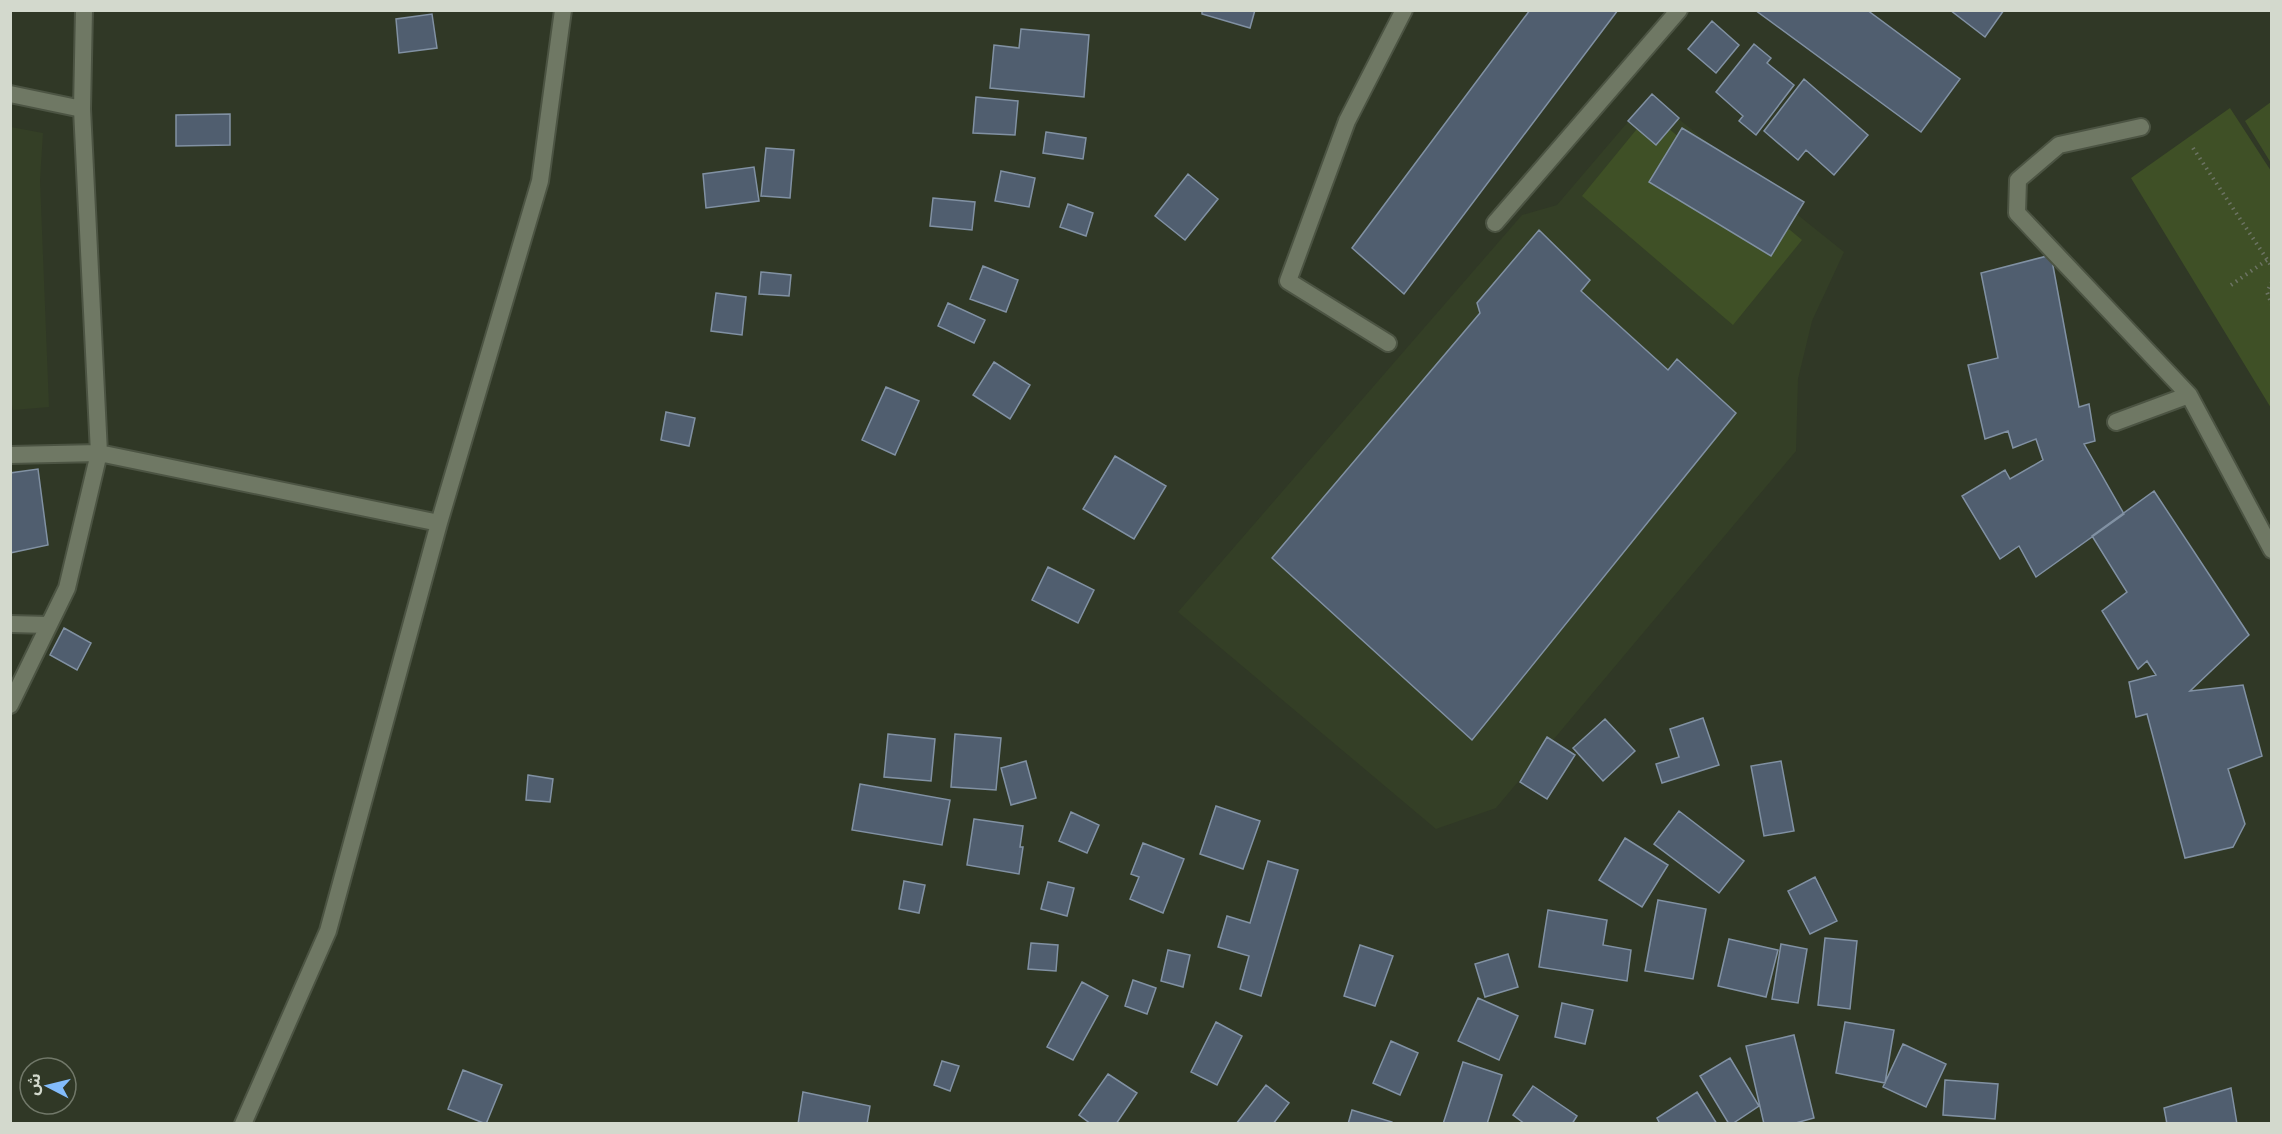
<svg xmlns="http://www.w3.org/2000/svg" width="2282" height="1134" font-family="Cabin,'Noto Sans Arabic',sans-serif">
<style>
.built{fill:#343f26}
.green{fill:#3f5026}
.building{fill:#505e6f;stroke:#8191a3;stroke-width:1.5}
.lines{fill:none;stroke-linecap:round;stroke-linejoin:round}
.service-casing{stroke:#4c5443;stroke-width:20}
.minor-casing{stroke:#4c5443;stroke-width:20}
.path{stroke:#6c7363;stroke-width:4;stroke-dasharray:1.5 4.5;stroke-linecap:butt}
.service{stroke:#6f7864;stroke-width:16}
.minor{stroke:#6f7864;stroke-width:16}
</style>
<rect width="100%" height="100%" fill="#303826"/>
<path class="built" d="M1650,96L1844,252L1812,321L1798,379L1796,451L1496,808L1436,829L1178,612L1522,215L1557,205Z
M11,127L43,133L40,180L49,407L13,410L10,397Z"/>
<path class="green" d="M2271,102V163L2245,121Z
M2230,108L2271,171V408L2131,178Z
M1650,113L1802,240L1733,325L1582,196Z"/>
<path class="building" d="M1202,10H1255L1250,28L1202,14Z
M1530,10H1618L1404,294L1352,248Z
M1755,10H1867L1960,79L1921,132Z
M1950,10H2004L1985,37Z
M432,14L437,48L399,53L396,19Z
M1712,21L1739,45L1716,73L1688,49Z
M1021,29L1089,35L1084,97L990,88L994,45L1019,48Z
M1754,44L1771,58L1767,63L1794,85L1756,135L1739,121L1743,116L1716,92Z
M1804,79L1868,135L1834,175L1806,150L1798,160L1764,131Z
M1652,94L1679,118L1656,145L1628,121Z
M976,97L1018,101L1015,135L973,133Z
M230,114V145L176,146V115Z
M1682,128L1804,202L1771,256L1649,182Z
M1046,132L1086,138L1083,159L1043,153Z
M766,148L794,150L790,198L761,196Z
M754,167L759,201L706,208L703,174Z
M1001,171L1035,178L1029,207L995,201Z
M1188,174L1218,199L1185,240L1155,216Z
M933,198L975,202L972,230L930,226Z
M1068,204L1093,213L1086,236L1060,227Z
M1539,230L1590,280L1581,291L1668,370L1677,359L1736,413L1472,740L1272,558L1480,313L1477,303Z
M2051,255L2079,407L2089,404L2095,441L2084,444L2124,514L2036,577L2019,546L2000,559L1962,496L2005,470L2010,479L2043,460L2036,439L2013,448L2008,431L1985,439L1968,365L1998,358L1981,273Z
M983,266L1018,280L1006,312L970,299Z
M761,272L791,275L789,296L759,294Z
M716,293L746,297L742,335L711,331Z
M948,303L985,320L974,343L938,326Z
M994,362L1030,385L1010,419L973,395Z
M886,387L919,401L895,455L862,440Z
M666,412L695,418L689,446L661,440Z
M1115,456L1166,486L1134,539L1083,509Z
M38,469L48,545L10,553V473Z
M2154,491L2249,635L2190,691L2243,685L2262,756L2228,769L2245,824L2233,847L2185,858L2147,714L2136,717L2129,682L2156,675L2147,661L2138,669L2102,611L2127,592L2092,536Z
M1048,567L1094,590L1078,623L1032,600Z
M64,628L91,643L77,670L50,655Z
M1703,718L1719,765L1662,783L1656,764L1679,757L1670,729Z
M1605,719L1635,751L1603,781L1573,748Z
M888,734L935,739L931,781L884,777Z
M955,734L1001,738L996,790L951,787Z
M1547,737L1575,755L1547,799L1520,782Z
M1026,761L1036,798L1011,805L1001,768Z
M1781,761L1794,831L1764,836L1751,766Z
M528,775L553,779L550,802L526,800Z
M860,784L950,800L942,845L852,830Z
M1216,806L1260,821L1243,869L1200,854Z
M1679,811L1744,861L1719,893L1654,844Z
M1071,812L1099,825L1087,853L1059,841Z
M974,819L1023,826L1020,847H1023L1019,874L967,865Z
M1625,838L1668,865L1642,907L1599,880Z
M1143,843L1184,859L1163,913L1130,899L1139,877L1131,874Z
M1268,861L1298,870L1261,996L1240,989L1249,956L1218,947L1227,916L1250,923Z
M1815,877L1837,921L1810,934L1788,891Z
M904,881L925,885L919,913L899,909Z
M1048,882L1074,888L1067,916L1041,909Z
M1658,900L1706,909L1693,979L1645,971Z
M1548,910L1607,920L1603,945L1631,950L1627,981L1539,967Z
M1825,938L1857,941L1850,1009L1818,1005Z
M1729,939L1778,950L1766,997L1718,986Z
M1031,943L1058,945L1056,971L1028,969Z
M1781,944L1807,949L1798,1003L1772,999Z
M1360,945L1393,956L1375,1006L1344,996Z
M1168,950L1190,955L1183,987L1161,981Z
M1508,954L1518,987L1485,997L1475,964Z
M1133,980L1156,988L1147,1014L1125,1006Z
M1082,982L1108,996L1073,1060L1047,1047Z
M1478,998L1518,1016L1499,1060L1458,1041Z
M1562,1003L1593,1010L1585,1044L1555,1037Z
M1216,1022L1242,1036L1217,1085L1191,1072Z
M1845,1022L1894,1030L1885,1083L1836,1073Z
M1794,1035L1814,1118L1792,1124H1764L1746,1046Z
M1391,1041L1418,1053L1400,1095L1373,1083Z
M1903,1044L1946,1064L1926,1107L1883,1087Z
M1730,1058L1759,1106L1732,1124H1729L1700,1076Z
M942,1061L959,1066L950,1091L934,1085Z
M1463,1062L1502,1075L1487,1124H1443Z
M463,1070L502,1085L486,1124L448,1109Z
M1108,1074L1137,1093L1116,1124H1091L1079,1115Z
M1945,1080L1998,1084L1995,1119L1943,1115Z
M1266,1085L1289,1103L1273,1124H1236Z
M1533,1086L1577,1116L1572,1124H1525L1513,1115Z
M2231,1088L2237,1124H2167L2164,1108Z
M803,1092L870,1106L867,1124H798Z
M1697,1092L1717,1124H1660L1657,1118Z
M1352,1110L1392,1122V1124H1348Z"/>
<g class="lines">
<defs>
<path id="service" d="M2141,127L2059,145L2018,180L2017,213L2189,395L2272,550
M1495,223L1679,10
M2116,422L2189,395"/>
<path id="minor" d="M10,94L82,109
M1388,343L1288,281L1347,121L1404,10
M10,455L99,453L439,523
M10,624L49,625
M10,705L67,588L99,453L82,109L84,10
M243,1124L328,931L439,523L540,181L563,10"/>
</defs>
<use href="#service" class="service-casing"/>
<use href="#minor" class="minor-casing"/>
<path class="path" d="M2193,148L2272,267
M2272,282L2267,292L2272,305
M2231,285L2267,260"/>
<use href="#service" class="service"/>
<use href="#minor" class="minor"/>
</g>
<rect width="2282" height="1134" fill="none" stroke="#d3d9cd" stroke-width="24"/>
<g transform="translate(48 1086) rotate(277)"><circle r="28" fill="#303826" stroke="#717869" stroke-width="1.5"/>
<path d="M0-4.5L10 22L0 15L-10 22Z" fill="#83bcfb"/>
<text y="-9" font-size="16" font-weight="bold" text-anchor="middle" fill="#d3d9cd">ش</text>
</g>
</svg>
